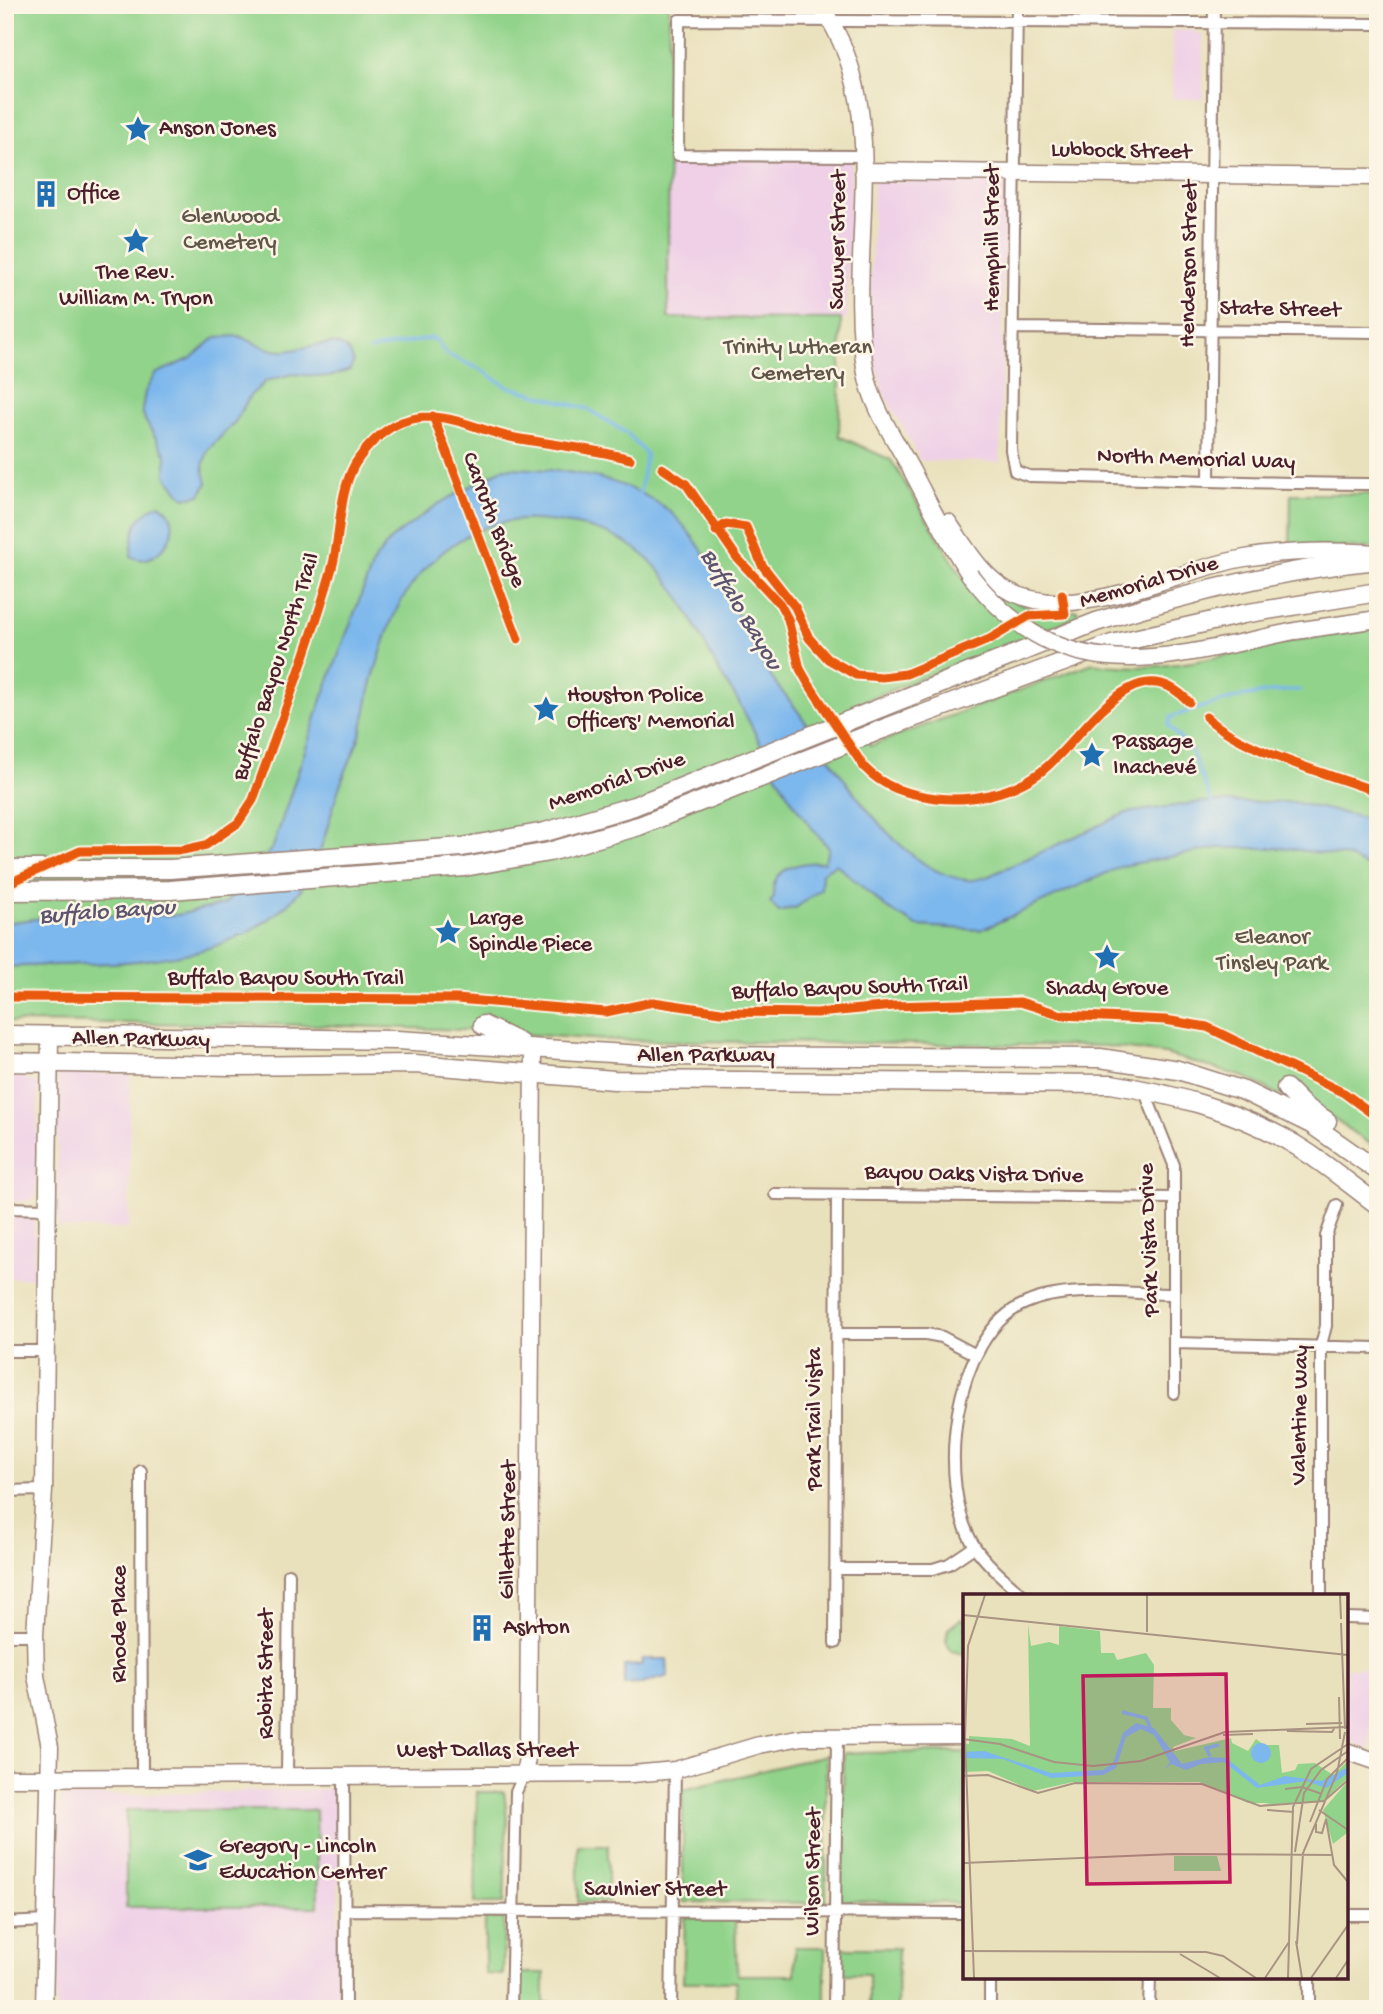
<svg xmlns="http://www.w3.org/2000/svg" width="1383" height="2014" font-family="'Gochi Hand',sans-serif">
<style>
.built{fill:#efd0e7}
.green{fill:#91d38a;stroke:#6e795a;stroke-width:2}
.water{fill:#7cb7ed;stroke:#636b8c;stroke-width:2}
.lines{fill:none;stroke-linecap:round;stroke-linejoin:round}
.stream{stroke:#7cb7ed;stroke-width:3.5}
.street-casing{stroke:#9a8074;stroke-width:14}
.secondary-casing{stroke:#9a8074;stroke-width:19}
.primary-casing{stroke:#9a8074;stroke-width:21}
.street{stroke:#fff;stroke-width:10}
.secondary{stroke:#fff;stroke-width:16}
.primary{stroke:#fff;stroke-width:18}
.secondary-bridge-casing{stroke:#9a8074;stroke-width:19;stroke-linecap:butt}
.secondary-bridge{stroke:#fff;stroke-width:16}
.cycleway-casing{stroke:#fcf5e5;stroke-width:13}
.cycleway{stroke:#e8590c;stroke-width:9}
.labels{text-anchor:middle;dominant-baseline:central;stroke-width:5;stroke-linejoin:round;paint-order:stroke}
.poi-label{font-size:23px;fill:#4a1f2b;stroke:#fcf5e5;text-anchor:start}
.street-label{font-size:23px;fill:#4a1f2b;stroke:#fcf5e5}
.park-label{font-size:23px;fill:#5f5548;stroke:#fcf5e5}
.water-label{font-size:24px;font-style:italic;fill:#5c546f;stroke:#fcf5e5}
.inset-river{fill:none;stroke:#7cb7ed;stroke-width:3.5}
.inset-road{fill:none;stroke:#a99382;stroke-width:2}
.view{fill:#c2185b;fill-opacity:0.15;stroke:#c2185b;stroke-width:3.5}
.inset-edge{fill:none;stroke:#4a1f2b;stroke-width:3.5}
</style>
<rect width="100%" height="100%" fill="#fcf5e5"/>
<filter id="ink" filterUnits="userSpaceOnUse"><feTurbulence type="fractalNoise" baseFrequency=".0143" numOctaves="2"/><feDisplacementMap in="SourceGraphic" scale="14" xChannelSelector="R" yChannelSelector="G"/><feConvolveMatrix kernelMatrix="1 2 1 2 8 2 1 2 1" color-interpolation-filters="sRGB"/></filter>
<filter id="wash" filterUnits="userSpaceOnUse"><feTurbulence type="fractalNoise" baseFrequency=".00686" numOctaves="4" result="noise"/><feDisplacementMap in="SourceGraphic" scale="28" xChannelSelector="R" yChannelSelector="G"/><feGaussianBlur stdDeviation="1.57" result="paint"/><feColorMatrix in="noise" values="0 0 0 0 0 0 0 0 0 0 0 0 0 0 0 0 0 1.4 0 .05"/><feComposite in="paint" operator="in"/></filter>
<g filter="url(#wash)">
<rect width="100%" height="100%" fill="#e9e1bc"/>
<path class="built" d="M1172,30L1194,31L1203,36V99H1172Z
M668,158L851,161L847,319H668Z
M873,181L1005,182L1000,462L921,461L883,392L874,360L870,319Z
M57,1074H130L129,1229L58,1228Z
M20,1076L38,1084L36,1196L29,1201L5,1202V1077Z
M5,1215L34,1218V1278H5Z
M1346,1668H1370V1749L1346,1741Z
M326,1789H333L338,1797L339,2009H56L57,1812L61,1797Z"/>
<path class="green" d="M5,5H669L668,318L841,319L839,436L891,460L968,586L987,582C1013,605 1042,617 1077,610L1079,616L853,705L870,746L1093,663C1164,676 1228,653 1297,640C1324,635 1351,633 1378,629V1149L1317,1108L1295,1103L1247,1078L1165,1054L1105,1046L606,1040L465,1030L315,1025L5,1022Z
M1291,494H1378V548L1290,547Z
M962,1618L965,1621V1655L951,1651L946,1641L948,1629Z
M965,1752V1903L840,1901L844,1753Z
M826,1755V1903L683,1902V1790Z
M477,1792H504L507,1818L504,1903H475Z
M126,1810H316L318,1907H126Z
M578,1845H608V1902H578Z
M685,1917L735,1918L737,1975H795V1947H825V2004H772L771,2009H737L736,1982H683Z
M485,1918H504L503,1975L485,1974Z
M840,1948H898L897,2009H869V1974H840Z
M520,1973H544V2003H563V2009H519Z"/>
<path class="water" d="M239,336C252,341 265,350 280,351C300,353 346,327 353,362L350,370L329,377L293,374L266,381L250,396L235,422L207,451L203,467L207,483L200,495L184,498L166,476V455L145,420L142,410L145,392L155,374L190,359L216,337Z
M504,468C557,469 611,473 658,503C707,533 739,627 770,675C779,690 792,702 802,717C837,768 900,875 968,880C974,881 982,878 989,876L1126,813L1202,802H1293L1378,821V872L1347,857L1285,848H1217L1122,866L981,930L917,926L885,907L836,864L822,873L821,889L797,907L779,912L770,902L774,898C768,867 801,862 824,862L829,848C787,803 771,763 743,710C735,693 722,679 714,662C694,624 678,586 646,557C615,529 575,523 535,520C481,517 434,550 405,595C392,614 384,643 377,665C369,686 367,710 361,732C355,752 345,771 338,791C328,822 319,871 296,895C224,974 103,961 5,967V923L50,917L177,915L225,904L273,847L322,699L374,561L391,539L438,504Z
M159,504C193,522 155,573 131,556C134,527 133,519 159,504Z
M642,1659H667L668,1676L642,1684L624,1685V1666L641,1665Z"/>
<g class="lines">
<path class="stream" d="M370,350L432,338L437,341L446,354L482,370L506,386L588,409L628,434L646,454L639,498
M1212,804L1192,752L1168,725L1171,717C1218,702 1249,692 1299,690"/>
</g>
</g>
<g filter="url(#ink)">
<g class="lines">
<defs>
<path id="street" d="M1017,5L1011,450L1015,471L1029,476C1146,478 1261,484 1378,484
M863,156L678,155L679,20L1378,24
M1014,328L1378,332
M1209,481L1214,5
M1144,1090L1174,1165V1393
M775,1194L1174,1198
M5,1208L49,1209
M837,1334H926L942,1337L976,1355
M1174,1343L1378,1348
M5,1351H46
M141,1471L142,1776
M5,1491L44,1490
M835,1569H933L949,1564L974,1547
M1024,1596C1007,1582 987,1565 975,1547C935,1486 952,1334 1026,1303C1066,1285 1129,1294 1174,1294
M1321,1596V1345L1326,1326V1236L1337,1205
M1346,1618L1378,1619
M5,1635H35
M835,1643L837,1195
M344,1775L345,2009
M287,1776L289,1574
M345,1910L965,1913
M1346,1915H1378
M5,1923L46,1921
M1309,1977V2009
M511,2009L516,1792L524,1774
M671,2009L675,1770
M834,2009L837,1735
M990,2009V1977
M1149,2009L1150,1977"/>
<path id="secondary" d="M820,5C897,112 844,252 866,373C873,410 896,440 913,473C931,507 948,542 970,575
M863,171L1378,177
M948,522C965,546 981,576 1007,590C1077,627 1172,570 1245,558C1289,550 1333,551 1378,553
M1295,631L1378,619
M1346,1751L1378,1762
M524,1774L528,1753L533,1049
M5,1778L632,1774L675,1770L759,1745L802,1737L965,1736
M44,2009L50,1747L36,1676L35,1635L44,1490L50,1036"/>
<path id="primary" d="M5,869H170L462,847L545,832L634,806L1096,622C1188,593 1282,569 1378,560
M5,891L170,890L464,867L549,852L639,826L883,729L1112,644L1243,614L1378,592
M483,1025L520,1043
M5,1035L397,1040L660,1056L1100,1058L1178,1070L1244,1091L1311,1124L1378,1171
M5,1062L232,1066L415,1064L614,1080L1111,1084C1172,1094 1230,1109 1285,1139C1318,1157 1348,1183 1378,1205
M1286,1088L1304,1106L1327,1121"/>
</defs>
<use href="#street" class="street-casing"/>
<use href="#secondary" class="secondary-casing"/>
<use href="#primary" class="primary-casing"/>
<use href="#street" class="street"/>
<use href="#secondary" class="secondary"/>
<use href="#primary" class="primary"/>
<defs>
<path id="secondary-bridge" d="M970,575C1063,695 1168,657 1295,631"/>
</defs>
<use href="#secondary-bridge" class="secondary-bridge-casing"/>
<use href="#secondary-bridge" class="secondary-bridge"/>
<defs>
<path id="cycleway" d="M433,416L518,639
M662,468L686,484L738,559L780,604L788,619L800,669L808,683L864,767C884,788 907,794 936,798C970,802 1009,794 1038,774C1081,744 1132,640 1189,702
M716,531L726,524L746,527L762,565L795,607L809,638L828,659L856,675L882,677L906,674L990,639L1029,616L1065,614L1062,594
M1206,717C1246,753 1327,773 1378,792
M5,885L80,851L183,850L206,845L238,823L253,800C280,723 310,646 332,568C341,535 338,494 355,464C365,448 383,429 402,422C444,407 474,430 515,438C554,445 591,448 630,459
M5,997L457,999L606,1012L653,1002L721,1012L817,1013L894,1006L1020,1002L1062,1015L1165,1020L1207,1027L1344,1093L1378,1118"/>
</defs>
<use href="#cycleway" class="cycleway-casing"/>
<use href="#cycleway" class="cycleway"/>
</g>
</g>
<defs>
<symbol id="sight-bare" viewBox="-9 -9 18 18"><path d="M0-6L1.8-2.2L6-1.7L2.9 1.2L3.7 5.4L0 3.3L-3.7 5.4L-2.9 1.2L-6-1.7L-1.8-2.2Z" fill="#1f6fb2" stroke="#fcf5e5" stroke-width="2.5" paint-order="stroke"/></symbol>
<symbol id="building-bare" viewBox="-9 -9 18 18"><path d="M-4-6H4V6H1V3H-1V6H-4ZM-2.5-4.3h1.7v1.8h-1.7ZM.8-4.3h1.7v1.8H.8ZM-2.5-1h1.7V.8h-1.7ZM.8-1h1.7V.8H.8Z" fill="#1f6fb2" stroke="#fcf5e5" stroke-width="2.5" paint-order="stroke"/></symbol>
<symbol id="school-bare" viewBox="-9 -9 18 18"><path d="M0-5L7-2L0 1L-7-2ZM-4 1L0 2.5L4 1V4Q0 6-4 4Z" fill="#1f6fb2" stroke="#fcf5e5" stroke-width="2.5" paint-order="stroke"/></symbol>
</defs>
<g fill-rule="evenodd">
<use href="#sight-bare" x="119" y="110" width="38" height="38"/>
<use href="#building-bare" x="27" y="175" width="38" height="38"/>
<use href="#sight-bare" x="117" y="222" width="38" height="38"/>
<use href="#sight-bare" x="527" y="690" width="38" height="38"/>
<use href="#sight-bare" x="1073" y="736" width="38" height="38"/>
<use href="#sight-bare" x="429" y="913" width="38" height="38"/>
<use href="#sight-bare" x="1088" y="938" width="38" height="38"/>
<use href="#building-bare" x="463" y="1609" width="38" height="38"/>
<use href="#school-bare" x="179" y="1841" width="38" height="38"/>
</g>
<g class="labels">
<g class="poi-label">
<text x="159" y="129">Anson Jones</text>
<text x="67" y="194">Office</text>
<text x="136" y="273" text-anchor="middle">The Rev.<tspan x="136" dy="26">William M. Tryon</tspan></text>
<text x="567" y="696">Houston Police<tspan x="567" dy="26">Officers' Memorial</tspan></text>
<text x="1113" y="742">Passage<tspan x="1113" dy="26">Inachevé</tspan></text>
<text x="469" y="919">Large<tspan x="469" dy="26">Spindle Piece</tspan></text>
<text x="1107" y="989" text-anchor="middle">Shady Grove</text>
<text x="503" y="1628">Ashton</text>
<text x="219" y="1847">Gregory - Lincoln<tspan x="219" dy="26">Education Center</tspan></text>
</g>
<g class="street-label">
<text transform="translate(1121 152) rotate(1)">Lubbock Street</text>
<text transform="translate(993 238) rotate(-90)">Hemphill Street</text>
<text transform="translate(839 240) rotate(-89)">Sawyer Street</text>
<text transform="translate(1190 264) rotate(-89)">Henderson Street</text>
<text transform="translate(1280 310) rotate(1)">State Street</text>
<text transform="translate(1196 460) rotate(2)">North Memorial Way</text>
<text transform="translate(493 520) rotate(69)">Carruth Bridge</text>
<text transform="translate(1149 583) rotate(-16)">Memorial Drive</text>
<text transform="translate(277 667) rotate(-72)">Buffalo Bayou North Trail</text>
<text transform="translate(617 782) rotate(-19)">Memorial Drive</text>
<text x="286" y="979">Buffalo Bayou South Trail</text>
<text transform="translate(850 989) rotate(-2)">Buffalo Bayou South Trail</text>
<text transform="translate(141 1040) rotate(1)">Allen Parkway</text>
<text x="706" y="1056">Allen Parkway</text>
<text transform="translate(974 1175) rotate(1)">Bayou Oaks Vista Drive</text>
<text transform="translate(1150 1240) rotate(-92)">Park Vista Drive</text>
<text transform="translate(1301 1415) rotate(-89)">Valentine Way</text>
<text transform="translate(815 1419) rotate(-90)">Park Trail Vista</text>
<text transform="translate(509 1530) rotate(-89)">Gillette Street</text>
<text transform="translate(120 1624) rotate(-90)">Rhode Place</text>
<text transform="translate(267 1674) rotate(-90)">Robita Street</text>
<text x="487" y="1751">West Dallas Street</text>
<text transform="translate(814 1872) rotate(-89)">Wilson Street</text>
<text x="655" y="1890">Saulnier Street</text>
</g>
<g class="park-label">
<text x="230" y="217">Glenwood<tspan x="230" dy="26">Cemetery</tspan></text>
<text x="798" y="348">Trinity Lutheran<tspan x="798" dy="26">Cemetery</tspan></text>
<text x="1272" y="938">Eleanor<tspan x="1272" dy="26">Tinsley Park</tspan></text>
</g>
<g class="water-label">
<text transform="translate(740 610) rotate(59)">Buffalo Bayou</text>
<text transform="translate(107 913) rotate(-4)">Buffalo Bayou</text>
</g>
</g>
<g transform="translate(963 1594)">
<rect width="385" height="385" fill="#e9e1bc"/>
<path d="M65,30L68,52L86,48L96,51V32L137,37L138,59H151L154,66L183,59L191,71L190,114H208V126L221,141L233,144L210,153L212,157L268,144L269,149L285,157L293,145L301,151H316L319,179L332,176L335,170L352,169L370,181L385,167V184L360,207L300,211L307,209H285L236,188H110L70,197L25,177L0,178V149L6,150V142L49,145L67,152ZM385,187V238L370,250L360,216ZM211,262H254L258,277H211Z" fill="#91d38a"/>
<path d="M173,129L191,134L219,170L246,163L263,164L297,191L322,182L359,187L385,173V179L363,194L343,187L294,194L261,168L238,170L223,176L208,170L202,175L207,168L191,141L178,135L163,143L153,174L140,181L88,184L40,165L0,164V158L21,157L88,179L140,176L150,169L160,139ZM288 159a10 10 0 1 1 20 0a10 10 0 1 1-20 0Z" fill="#7cb7ed"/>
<path class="inset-river" d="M159,118L183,124L187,133M247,162L243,154L256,151"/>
<path class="inset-road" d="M184,1V38M377,1L378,25M0,21L385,61M378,29L382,135M376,103L377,145M343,130L379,129M324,137L369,138L372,133M260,141L290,140M0,145L37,150L91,168L130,172L178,167L262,138L385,133M0,182L25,181L75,199L112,189L239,190L297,212L361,207L385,186M322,195L339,193L359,200M304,216L331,218M356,216L385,236M363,225L371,271L385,288M347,228L364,185L385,164M353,230V238L359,239L363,225M332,258L341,199L358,176L385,157M0,269L210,260L369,261M333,347L339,384M334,350L340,259L374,179L382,138M0,357L243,358L260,362L293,384M217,360L257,384M11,384L2,144L5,52L22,1M302,384L326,348M325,384L330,213L348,175L385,150M348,384L385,331M373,384L385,366"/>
<path class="view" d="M263,80L267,288L124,290L120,82Z"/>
<rect width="385" height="385" class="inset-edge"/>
</g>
<rect width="1383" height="2014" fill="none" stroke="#fcf5e5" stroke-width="28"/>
</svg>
